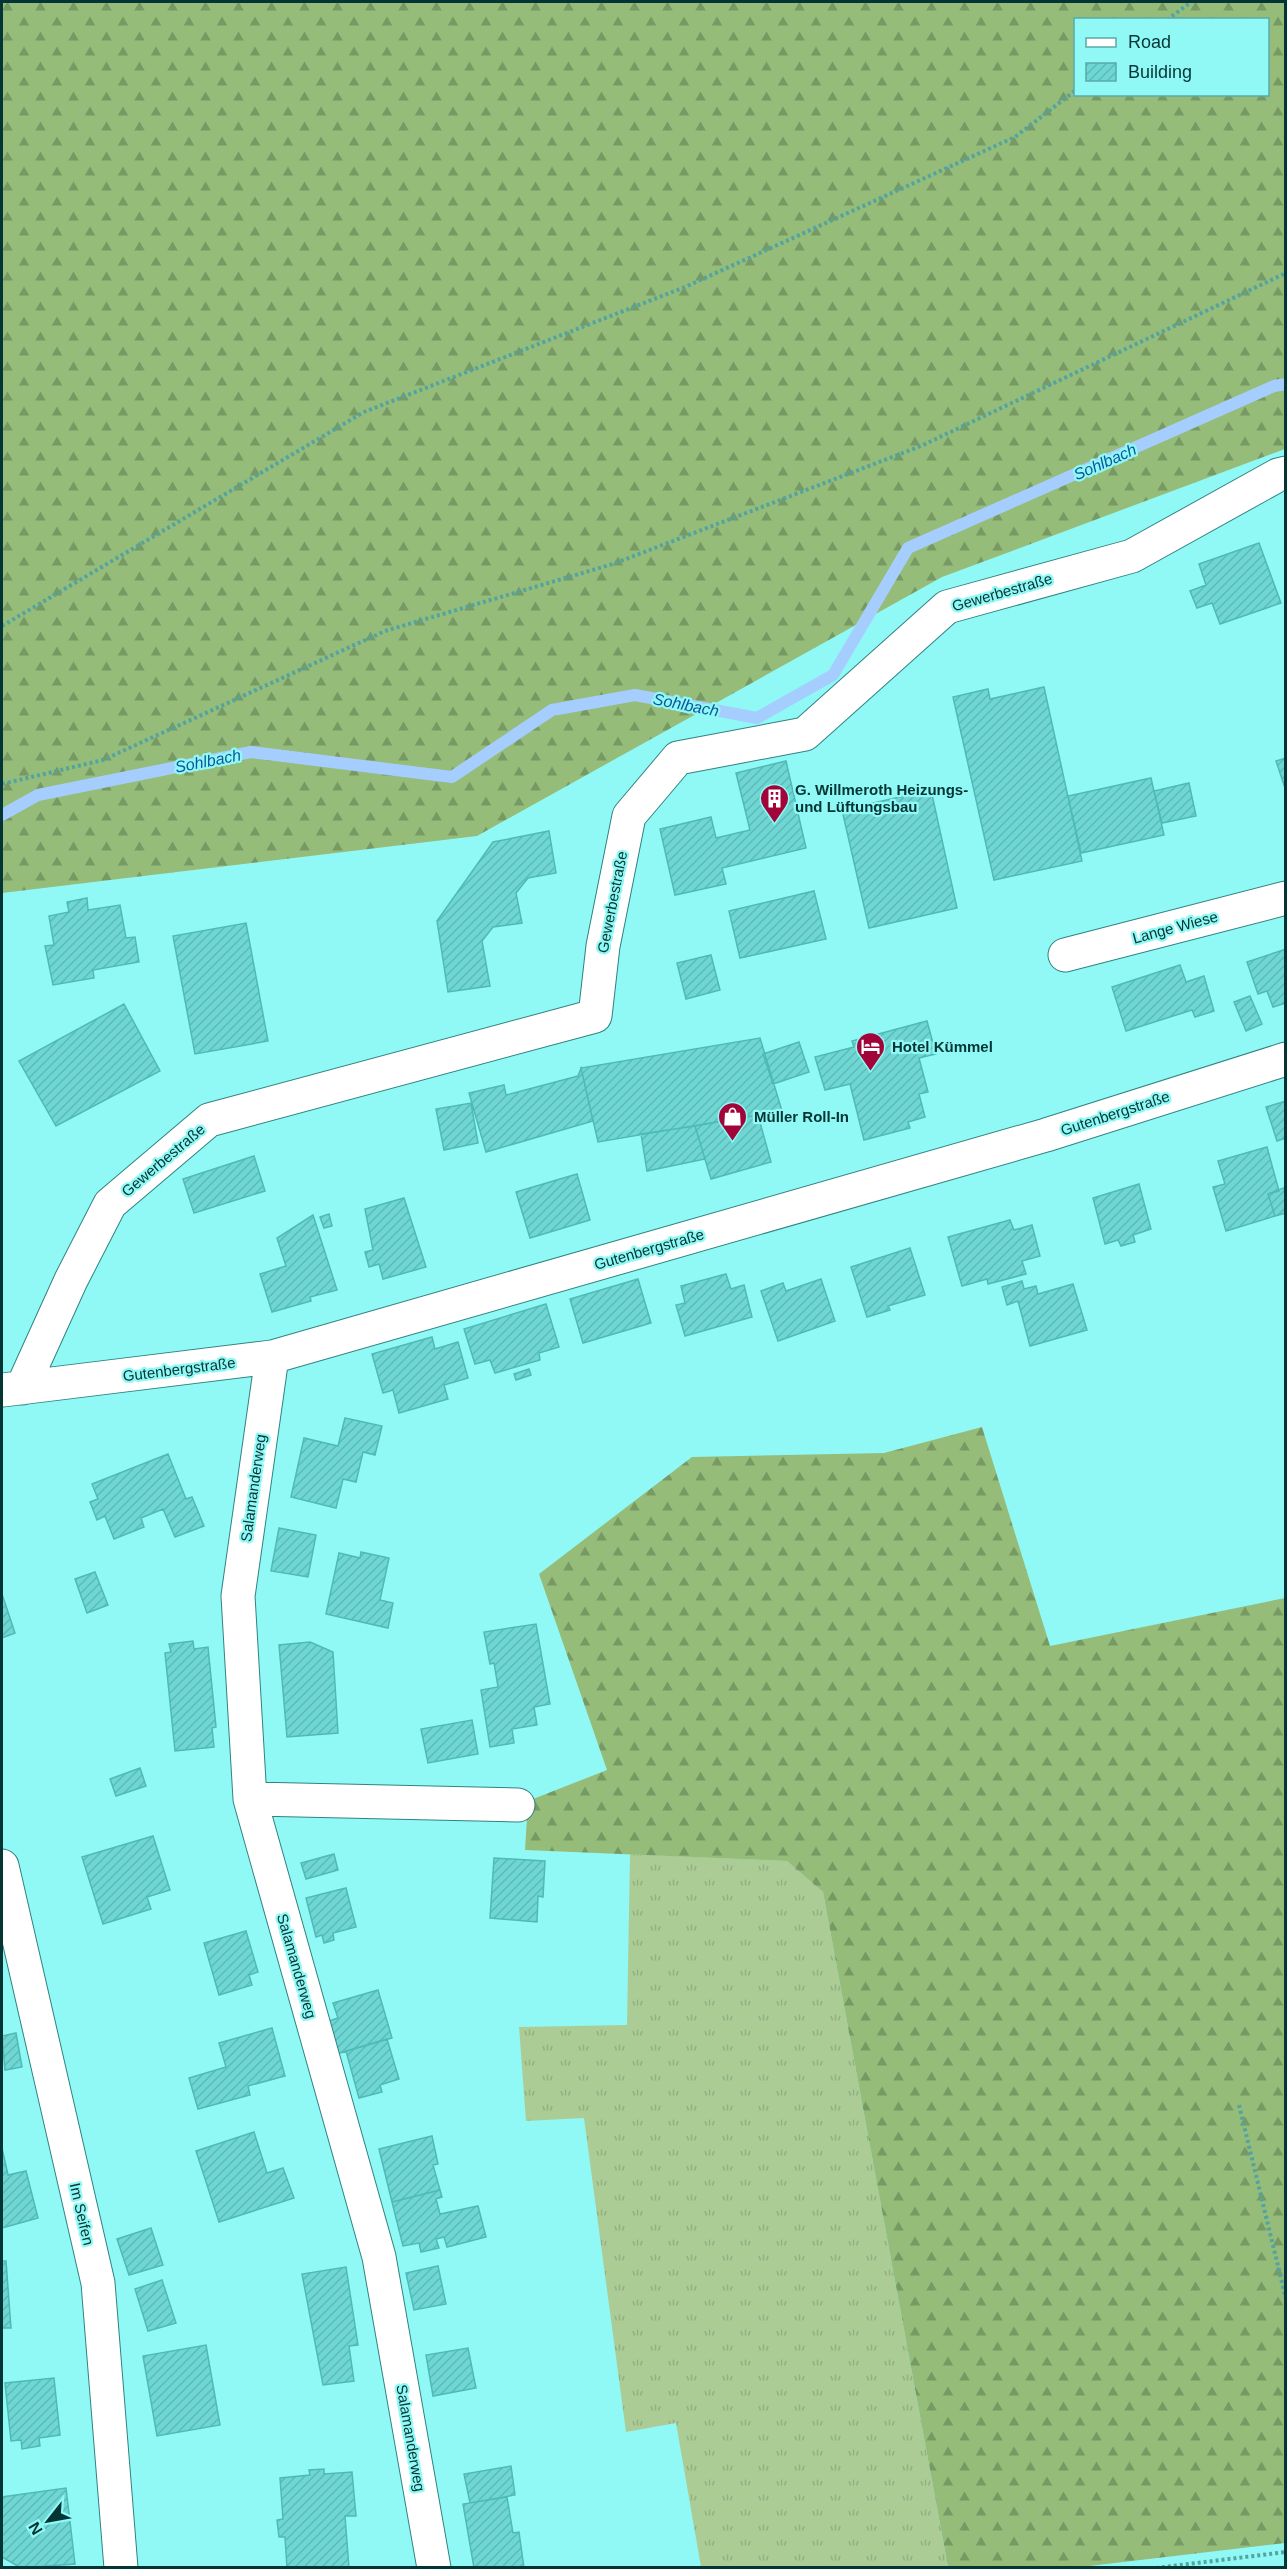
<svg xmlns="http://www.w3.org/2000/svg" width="1287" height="2569" font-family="Helvetica,sans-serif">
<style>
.grass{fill:url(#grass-tufts)}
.forest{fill:url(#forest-firs);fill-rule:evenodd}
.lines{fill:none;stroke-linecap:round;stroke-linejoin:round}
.stream{stroke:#a5ceff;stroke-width:12}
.building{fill:url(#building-hatch);stroke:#4ebab7;stroke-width:1.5}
.minor-casing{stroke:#318381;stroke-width:35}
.path{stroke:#53a4a1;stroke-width:4;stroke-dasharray:3 3;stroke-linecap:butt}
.minor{stroke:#fff;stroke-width:33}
.labels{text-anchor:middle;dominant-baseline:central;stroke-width:4.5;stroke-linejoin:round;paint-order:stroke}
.street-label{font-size:15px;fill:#043534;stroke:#90f9f5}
.poi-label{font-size:15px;font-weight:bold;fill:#043534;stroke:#90f9f5;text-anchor:start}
.water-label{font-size:16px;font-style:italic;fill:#0d579d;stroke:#90f9f5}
</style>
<defs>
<pattern id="grass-tufts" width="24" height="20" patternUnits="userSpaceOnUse" patternTransform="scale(1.5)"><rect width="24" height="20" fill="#accc96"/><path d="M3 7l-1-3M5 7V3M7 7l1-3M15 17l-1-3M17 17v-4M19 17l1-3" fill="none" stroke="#92b082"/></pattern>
<pattern id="forest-firs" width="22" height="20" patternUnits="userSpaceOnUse" patternTransform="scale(1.5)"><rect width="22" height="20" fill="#95bc79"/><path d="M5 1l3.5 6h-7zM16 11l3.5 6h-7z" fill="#779a64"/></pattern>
<pattern id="building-hatch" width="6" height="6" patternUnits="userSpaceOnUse" patternTransform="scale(1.5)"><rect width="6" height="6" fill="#6ed7d4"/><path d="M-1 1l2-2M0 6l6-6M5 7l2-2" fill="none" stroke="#5eb9b7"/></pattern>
</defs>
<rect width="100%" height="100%" fill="#90f9f5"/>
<path class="grass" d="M630,1854L787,1861L823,1892L948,2567H701L676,2423L626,2432L584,2118L526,2121L519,2027L627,2025Z"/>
<path class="forest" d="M2,2H1285V449L942,577L477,836L2,893ZM1076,20H1268V94H1076Z
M982,1427L1050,1646L1285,1598V2543L1081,2567H948L823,1892L787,1861L525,1850L528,1801L607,1770L539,1574L692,1457L884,1453Z"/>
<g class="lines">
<path class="stream" d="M2,815L38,795L251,752L452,777L552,710L635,695L757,718L833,675L908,548L1274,386L1286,384"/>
</g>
<path class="building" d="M1259,543L1281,603L1220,624L1212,603L1197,608L1190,591L1206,585L1199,564Z
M1044,687L1082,861L994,880L953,697L988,689L990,699Z
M1286,758V791L1276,761Z
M786,761L806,848L722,868L726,884L675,895L660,829L711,817L716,838L750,830L736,773Z
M1151,778L1164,835L1081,853L1068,796Z
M1189,783L1196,816L1162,823L1154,791Z
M931,790L957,908L869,928L842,810Z
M549,831L556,873L528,878L516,893L522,923L493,927L482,941L490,986L448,992L437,921L493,842Z
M814,891L826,939L740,958L729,911Z
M87,898L88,910L120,905L126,938L135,937L139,962L93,970L94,978L53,985L45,946L54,945L49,916L69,912L67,902Z
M246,923L268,1041L195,1054L173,936Z
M1286,949V1003L1273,1007L1267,991L1258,994L1247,962Z
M711,955L720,990L686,999L677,963Z
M1180,965L1186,982L1204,976L1214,1011L1195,1017L1192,1010L1126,1031L1112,987Z
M1250,996L1262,1024L1246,1031L1234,1002Z
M124,1004L160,1071L56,1126L19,1061Z
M927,1021L936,1054L919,1058L928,1092L919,1094L925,1117L908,1122L910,1128L864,1140L850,1084L825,1090L815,1057L854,1047L852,1041Z
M760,1038L782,1111L598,1142L581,1068Z
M799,1042L809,1072L773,1084L763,1054Z
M581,1068L593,1121L486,1152L469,1093L504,1085L506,1095L578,1076Z
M1286,1101V1138L1277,1141L1266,1107Z
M471,1103L478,1143L444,1150L436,1109Z
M758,1115L771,1162L711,1179L695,1126Z
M695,1126L705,1159L647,1171L641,1134Z
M1267,1147L1279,1191L1268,1194L1275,1216L1226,1231L1213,1187L1225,1184L1218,1161Z
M254,1156L265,1191L194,1213L183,1179Z
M577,1174L590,1220L530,1238L516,1192Z
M1139,1184L1151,1229L1133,1235L1135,1242L1121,1246L1118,1240L1105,1244L1093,1198Z
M1286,1187V1213L1275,1216L1268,1194Z
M404,1198L426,1267L383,1279L379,1264L369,1267L365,1252L373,1250L365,1209Z
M329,1214L332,1226L324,1228L320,1217Z
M313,1215L337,1290L310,1297L311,1301L272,1312L260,1274L286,1266L277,1238Z
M1010,1220L1014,1230L1032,1225L1040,1256L1022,1261L1026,1274L988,1284L987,1279L962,1286L948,1237Z
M910,1248L925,1295L888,1306L890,1310L867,1317L851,1267Z
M726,1274L731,1289L744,1285L752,1317L685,1336L676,1305L685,1303L681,1286Z
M638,1279L651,1323L583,1343L570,1299Z
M821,1279L835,1321L778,1341L761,1291L783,1283L786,1291Z
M1022,1281L1024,1289L1036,1286L1038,1294L1073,1284L1087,1330L1030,1346L1018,1301L1007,1305L1002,1287Z
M546,1304L559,1347L539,1353L540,1360L495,1373L490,1360L475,1364L464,1329Z
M432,1337L435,1349L458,1342L468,1378L444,1385L448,1399L399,1413L393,1390L383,1393L372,1354Z
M529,1369L531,1375L516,1380L514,1374Z
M345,1418L382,1426L375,1455L363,1452L356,1482L343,1479L336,1508L291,1497L304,1438L338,1446Z
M168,1454L186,1499L192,1497L204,1526L175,1537L163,1509L141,1518L144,1527L114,1539L105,1516L97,1520L90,1502L98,1499L92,1484Z
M279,1528L316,1535L308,1577L271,1571Z
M361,1552L389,1558L380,1600L393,1603L388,1628L326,1614L339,1553L360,1558Z
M95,1572L108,1605L87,1613L75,1579Z
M2,1594L15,1633L2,1638Z
M536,1624L550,1704L534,1707L537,1725L512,1729L514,1743L490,1747L481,1690L498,1687L494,1663L490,1664L484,1632Z
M193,1641L194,1649L208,1647L216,1727L212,1728L214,1747L175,1751L165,1653L171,1652L169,1644Z
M310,1642L333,1652L338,1733L287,1737L279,1645Z
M472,1720L478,1754L428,1763L421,1729Z
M140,1768L146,1786L116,1796L110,1779Z
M153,1836L170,1890L147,1897L151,1909L103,1924L82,1857Z
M334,1854L338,1870L306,1879L301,1863Z
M494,1858L545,1861L543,1897L538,1896L537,1922L490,1918Z
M346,1888L356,1927L333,1933L334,1940L324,1943L322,1935L316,1937L306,1898Z
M246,1931L258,1972L249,1975L252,1985L219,1995L204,1943Z
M378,1990L392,2038L333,2055L323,2023L338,2018L333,2003Z
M272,2028L285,2076L248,2086L250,2095L198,2109L189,2078L226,2067L219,2043Z
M16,2033L22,2067L5,2070L2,2036Z
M387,2039L399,2079L380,2085L382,2092L359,2098L346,2051Z
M254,2132L267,2173L283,2168L294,2198L219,2222L196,2151Z
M432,2136L438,2164L433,2165L440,2190L392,2202L379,2149Z
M2,2148L8,2175L26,2171L38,2218L2,2228Z
M440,2190L442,2197L436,2199L440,2214L478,2206L486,2237L447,2247L444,2237L436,2239L439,2248L421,2252L419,2243L403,2246L392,2202Z
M151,2228L163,2265L129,2275L117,2239Z
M2,2261H6L11,2328H2Z
M438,2266L446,2304L414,2310L406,2273Z
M346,2267L358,2345L349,2346L354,2381L323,2385L302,2274Z
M162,2280L176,2323L148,2331L135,2289Z
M206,2345L220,2425L157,2436L143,2356Z
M468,2348L476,2388L433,2396L426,2355Z
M54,2378L60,2435L39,2438L40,2446L22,2449L21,2440L11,2441L5,2383Z
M511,2466L515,2495L470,2503L464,2474Z
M324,2469V2474L352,2472L356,2516H345L349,2568H287L285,2537H279L277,2520L283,2519L280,2478L310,2475L309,2470Z
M66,2488L75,2564L21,2568L2,2557V2497Z
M507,2497L513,2533L519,2532L524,2568H474L463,2504Z"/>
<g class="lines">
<defs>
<path id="minor" d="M1065,955L1286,898
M272,1357L238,1596L250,1799L379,2257L434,2568
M22,1388L71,1280L110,1204L209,1120L595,1016L603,946L629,816L678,758L805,734L947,607L1132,556L1278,475L1286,473
M3,1390L272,1357L1046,1135L1286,1059
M250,1799L518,1805
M2,1866L98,2283L121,2568"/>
</defs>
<use href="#minor" class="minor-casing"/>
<path class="path" d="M1167,20L1191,2
M2,626L364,412L685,287L1015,137L1076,90
M2,784L103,760L385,631L613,564L921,446L1286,273
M1239,2105L1286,2299
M1156,2568L1286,2552"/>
<use href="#minor" class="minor"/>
</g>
<defs>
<symbol id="building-pin" viewBox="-11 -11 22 30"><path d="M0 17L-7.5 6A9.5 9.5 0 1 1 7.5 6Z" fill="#a20439" stroke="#90f9f5"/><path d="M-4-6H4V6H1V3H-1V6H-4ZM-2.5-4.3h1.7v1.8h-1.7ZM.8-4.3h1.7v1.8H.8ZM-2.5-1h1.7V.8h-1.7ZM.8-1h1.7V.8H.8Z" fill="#fff"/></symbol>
<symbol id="hotel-pin" viewBox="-11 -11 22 30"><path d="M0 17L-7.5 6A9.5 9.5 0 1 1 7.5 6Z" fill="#a20439" stroke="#90f9f5"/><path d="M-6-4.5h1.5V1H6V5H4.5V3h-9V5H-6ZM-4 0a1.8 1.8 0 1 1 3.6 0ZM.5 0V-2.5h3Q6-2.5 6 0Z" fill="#fff"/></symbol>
<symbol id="shop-pin" viewBox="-11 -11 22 30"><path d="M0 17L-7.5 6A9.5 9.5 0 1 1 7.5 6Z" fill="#a20439" stroke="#90f9f5"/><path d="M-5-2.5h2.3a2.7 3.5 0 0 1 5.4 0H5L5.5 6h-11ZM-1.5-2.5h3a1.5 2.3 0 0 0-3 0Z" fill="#fff"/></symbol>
</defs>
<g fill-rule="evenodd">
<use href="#building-pin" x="758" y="782" width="33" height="45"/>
<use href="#hotel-pin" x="854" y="1030" width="33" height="45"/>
<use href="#shop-pin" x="716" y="1100" width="33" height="45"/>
</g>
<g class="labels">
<g class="street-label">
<text transform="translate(1002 592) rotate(-16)">Gewerbestraße</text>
<text transform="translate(612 902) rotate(-79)">Gewerbestraße</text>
<text transform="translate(1175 927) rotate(-15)">Lange Wiese</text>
<text transform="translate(1115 1113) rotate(-18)">Gutenbergstraße</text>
<text transform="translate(163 1160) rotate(-40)">Gewerbestraße</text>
<text transform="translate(649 1249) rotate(-16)">Gutenbergstraße</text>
<text transform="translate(179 1369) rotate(-7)">Gutenbergstraße</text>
<text transform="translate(253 1488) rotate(-82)">Salamanderweg</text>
<text transform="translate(297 1966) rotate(74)">Salamanderweg</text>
<text transform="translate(82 2214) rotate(77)">Im Seifen</text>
<text transform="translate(411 2438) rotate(80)">Salamanderweg</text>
</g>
<g class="poi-label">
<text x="795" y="789">G. Willmeroth Heizungs-<tspan x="795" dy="17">und Lüftungsbau</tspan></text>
<text x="892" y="1046">Hotel Kümmel</text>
<text x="754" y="1116">Müller Roll-In</text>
</g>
<g class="water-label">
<text transform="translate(1105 462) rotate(-24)">Sohlbach</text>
<text transform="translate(686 705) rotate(11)">Sohlbach</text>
<text transform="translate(208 761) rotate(-11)">Sohlbach</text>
</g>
</g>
<rect width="1287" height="2569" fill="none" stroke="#043534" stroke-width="6"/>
<rect x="1074" y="18" width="195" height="78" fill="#90f9f5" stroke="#58aba8" stroke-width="1.5"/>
<rect x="1086" y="38" width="30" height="9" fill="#ffffff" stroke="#58aba8" stroke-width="1.5"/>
<text x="1128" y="48" font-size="18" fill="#043534">Road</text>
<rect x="1086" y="63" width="30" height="18" fill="url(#building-hatch)" stroke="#58aba8" stroke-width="1.5"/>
<text x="1128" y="78" font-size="18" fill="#043534">Building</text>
<g transform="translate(48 2521) rotate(239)" stroke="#90f9f5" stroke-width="4.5" paint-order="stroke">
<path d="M0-4.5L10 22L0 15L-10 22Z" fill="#043534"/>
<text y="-9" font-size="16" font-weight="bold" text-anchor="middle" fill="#043534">N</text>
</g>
</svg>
